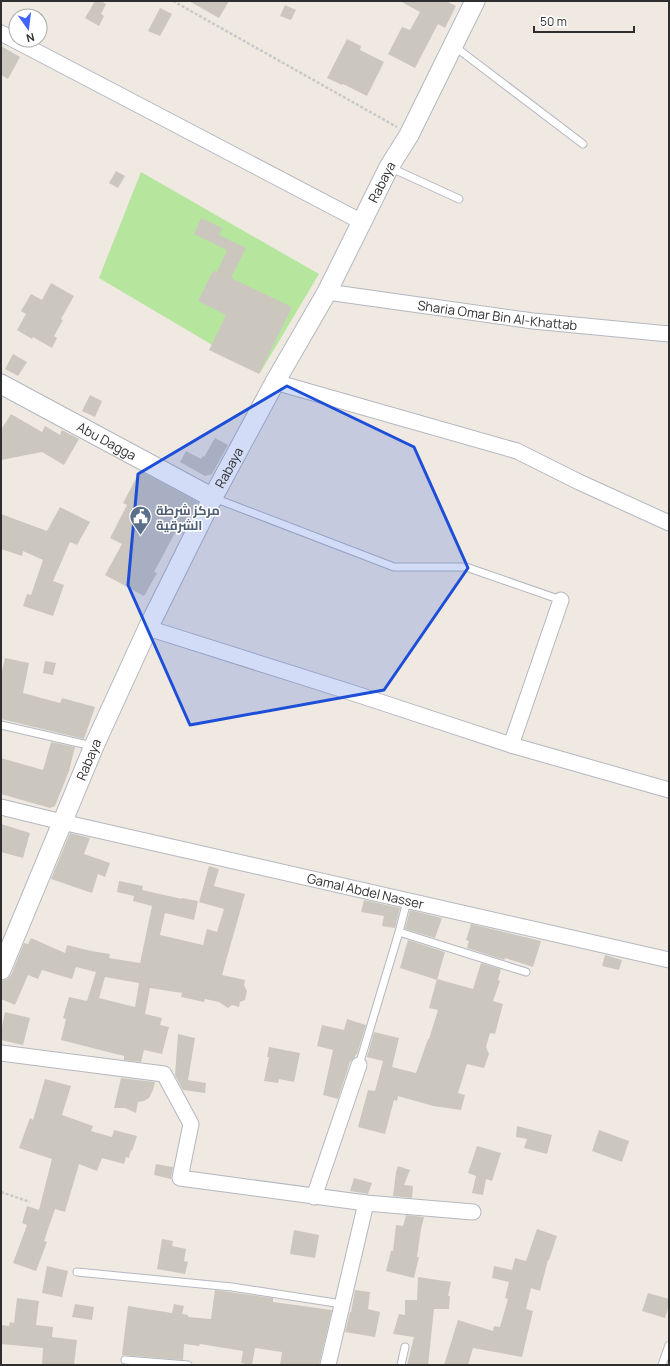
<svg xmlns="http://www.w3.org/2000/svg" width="670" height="1366" font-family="Manrope,Cairo,sans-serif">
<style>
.green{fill:#b6e59e}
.building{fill:#cbc7bf;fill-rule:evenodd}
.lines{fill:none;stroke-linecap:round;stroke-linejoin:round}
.service-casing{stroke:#b4b7c1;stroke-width:9}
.minor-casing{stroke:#b4b7c1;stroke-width:17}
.tertiary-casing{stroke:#b4b7c1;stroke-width:21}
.path{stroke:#c9c9c9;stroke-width:2.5;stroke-dasharray:3 2;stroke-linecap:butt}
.service{stroke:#fff;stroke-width:7}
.minor{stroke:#fff;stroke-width:15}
.tertiary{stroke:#fff;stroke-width:19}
.marked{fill:#1d4ed8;fill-opacity:0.2;stroke:#1d4ed8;stroke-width:3;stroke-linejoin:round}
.labels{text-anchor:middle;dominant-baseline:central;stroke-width:3;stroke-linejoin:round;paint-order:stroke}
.street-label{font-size:13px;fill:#2e2e2e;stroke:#fff}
.service-label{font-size:13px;font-weight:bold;fill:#4e5e75;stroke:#fff;text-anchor:start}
</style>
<rect width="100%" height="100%" fill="#efe9e1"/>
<path class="green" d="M141,172L319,274L260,373L99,278Z"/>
<path class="building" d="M95,1H101L106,4L101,14L104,16L99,26L85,18Z
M189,1H229L219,18Z
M400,1H446L456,6L445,28L438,24L415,68L388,54L402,27L410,30L420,12Z
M285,5L296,10L291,20L280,16Z
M160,8L172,14L160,36L148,31Z
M347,39L361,46L360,50L384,62L367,96L343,84L342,85L327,78Z
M1,46L20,57L8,79L1,75Z
M116,171L125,176L118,188L109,183Z
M201,218L222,228L219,235L246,248L231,278L292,307L259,374L209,350L226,315L198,301L213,271L217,272L227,250L194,234Z
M51,283L74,296L61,319L63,320L54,336L57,338L52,348L33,337L32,339L17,330L26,314L21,311L31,294L42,300Z
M13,354L27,362L18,376L5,369Z
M90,395L102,401L95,417L82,411Z
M11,414L42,432L45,426L60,435L62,430L79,439L64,465L42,452L1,460V430Z
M215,438L228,445L212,474L205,476L180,462L186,451L201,459L203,456L204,457Z
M140,471L198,502L182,535L176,531L154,572L157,573L144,596L105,575L122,544L110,538L127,505L123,503Z
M60,507L90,522L77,545L70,542L53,581L64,585L53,616L23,606L27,594L31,595L43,560L23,551L22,556L1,549V514L47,531Z
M5,658L29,663L23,693L60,703L62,698L95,707L84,739L1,719V676Z
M45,661L56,663L53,675L43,673Z
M51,742L75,747L69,771L55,806L50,808L1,794V758L43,770Z
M1,824L30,833L23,858L1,852Z
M70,833L90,838L84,854L110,863L105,877L98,874L92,893L51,879Z
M209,866L219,869L214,886L245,894L222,975L245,980L244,985L247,991L245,1000L240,1002L239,1007L232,1005L228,1008L219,1002L205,999L204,1002L181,997L182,993L150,988L145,1014L162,1018L160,1025L169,1027L162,1054L144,1050L141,1062L124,1060V1056L61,1040L66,1019L63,1018L69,997L87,1001L96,972L76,967L72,979L42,970L38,979L28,975L15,1005L1,999L2,981L7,979L11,975L24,943L28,944L31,938L65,953L67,945L91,951L110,954L109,958L140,963L152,906L133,901L134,896L117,892L119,881L143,886L142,890L182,899V898L198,901L194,920L165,913L160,935L203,945L207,929L217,932L224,909L199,902ZM105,977L139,983L135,1007L99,998Z
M364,900L400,908L395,928L382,926L384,916L361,912Z
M410,910L442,918L435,938L405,929Z
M471,924L541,941L533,967L505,958L504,960L467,948L469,941L466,940Z
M408,940L445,952L437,980L400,968Z
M605,955L622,960L619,970L602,966Z
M481,963L501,969L498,980L500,981L493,1001L503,1004L495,1034L490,1033L486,1047L489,1054L484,1068L467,1064L458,1093L465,1095L461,1110L433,1106L398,1096L397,1101L394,1100L385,1134L358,1127L368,1090L375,1091L383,1061L367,1057L374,1032L399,1038L392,1067L416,1073L428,1039H429L438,1010L429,1008L437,979L473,989Z
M5,1012L30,1018L23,1045L1,1040V1031Z
M347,1019L366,1025L357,1054H356L355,1057L350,1062L338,1099L323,1095L333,1050L317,1046L322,1025L344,1030Z
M178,1034L195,1038L188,1080L206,1083L205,1093L183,1090L175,1075Z
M269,1047L300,1053L294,1082L279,1079L278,1083L264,1081L269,1057H267Z
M121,1078L155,1082L153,1090L149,1098L144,1101L138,1102L136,1113L125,1108H114Z
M45,1079L71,1086L62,1115L93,1126L91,1131L112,1137L114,1130L137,1136L132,1151L131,1150L129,1158L126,1157L124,1164L102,1158L97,1171L79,1164L65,1212L55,1209L44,1241L47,1242L36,1271L13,1263L27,1225L22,1223L27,1206L39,1210L52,1159L19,1148L30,1118L33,1120Z
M517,1126L552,1135L547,1154L524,1148L527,1139L516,1137Z
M599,1130L629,1141L622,1162L592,1151Z
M477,1146L501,1153L492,1181L486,1179L483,1195L472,1193L476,1176L468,1173Z
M156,1164L173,1167L171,1179L154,1175Z
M398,1166L410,1170L404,1185L413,1186L412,1198L393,1196L396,1172Z
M354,1178L372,1183L368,1194L350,1191Z
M406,1215L424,1217L421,1229L417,1257H419L414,1278L386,1271L391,1251H393L396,1225L403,1226Z
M537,1229L557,1236L549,1260H548L540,1291L531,1288L526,1309L533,1311L522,1357L473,1348L468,1365H444L458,1320L493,1331L494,1326L500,1327L508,1299L505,1298L509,1282L492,1278L494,1266L512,1270L515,1258L526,1261Z
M294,1230L319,1235L315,1258L290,1254Z
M162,1239L173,1241L172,1246L186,1249L184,1261L188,1262L185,1274L157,1269Z
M47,1266L68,1271L62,1297L42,1293Z
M418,1277L451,1282L448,1296H450L449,1309H434L428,1365H407L414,1337L393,1334L399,1314L405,1315V1300H417Z
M215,1290L273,1298V1302L332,1310L319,1365H280L282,1352L255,1348L252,1365L241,1363L243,1351L200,1344L199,1346L184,1344L183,1360L122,1355L128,1306L172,1313L174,1304L184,1306L182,1314L188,1315V1317L211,1319Z
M355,1290L370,1292L368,1309L380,1312L375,1337L345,1332L350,1312H351Z
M648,1293L669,1299V1306L665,1318L642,1311Z
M17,1298L39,1301L36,1325L53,1327L52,1337L77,1340L74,1365H42L43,1348L1,1344V1325L9,1326L10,1322L14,1323Z
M75,1304L94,1307L92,1320L72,1317Z"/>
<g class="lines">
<defs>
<path id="service" d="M454,46L583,144
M389,167L459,199
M214,498L394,567H466L561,600
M1,725L92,746
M399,932L526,972
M359,1065L399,932L407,901
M77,1272L232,1287L342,1304
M125,1360L188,1365
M401,1365L405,1347
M662,1365L669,1345"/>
<g id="minor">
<path d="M1,33L362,222"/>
<path id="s1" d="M327,292L533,321L669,334"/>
<path d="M275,382L517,451L579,482L669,523"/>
<path d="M148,628L350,692L511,745L669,790"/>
<path d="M511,745L561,600"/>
<path id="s2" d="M1,807L62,822L669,960"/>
<path d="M1,1053L164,1074L191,1124L180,1178L366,1203L473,1212"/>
<path d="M314,1197L359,1065"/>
<path d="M328,1365L366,1203"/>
</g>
<g id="tertiary">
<path id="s3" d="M1,384L213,498"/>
<path id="s4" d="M1,970L94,746L148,628L213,497L275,382L327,292L389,167L409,135L475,1"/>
</g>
</defs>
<use href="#service" class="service-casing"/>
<use href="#minor" class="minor-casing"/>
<use href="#tertiary" class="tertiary-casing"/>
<path class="path" d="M173,1L397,127
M1,1192L30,1202"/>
<use href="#service" class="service"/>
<use href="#minor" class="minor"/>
<use href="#tertiary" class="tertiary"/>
</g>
<path class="marked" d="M287,386L414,447L468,568L384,690L190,725L128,585L138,474Z"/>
<defs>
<symbol id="civic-pin" viewBox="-11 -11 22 30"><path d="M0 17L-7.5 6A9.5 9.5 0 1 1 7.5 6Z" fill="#5c6f8a" stroke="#fff"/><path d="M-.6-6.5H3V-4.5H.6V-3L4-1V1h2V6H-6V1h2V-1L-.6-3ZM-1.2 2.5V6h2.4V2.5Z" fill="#fff"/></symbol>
</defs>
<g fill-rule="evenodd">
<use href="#civic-pin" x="128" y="504" width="25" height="34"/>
</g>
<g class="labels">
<g class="street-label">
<text stroke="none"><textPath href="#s4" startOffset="876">Rabaya</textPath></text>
<text stroke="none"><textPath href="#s1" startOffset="172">Sharia Omar Bin Al-Khattab</textPath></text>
<text stroke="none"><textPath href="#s3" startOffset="120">Abu Dagga</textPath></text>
<text stroke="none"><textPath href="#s4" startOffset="552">Rabaya</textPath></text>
<text stroke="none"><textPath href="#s4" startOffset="228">Rabaya</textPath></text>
<text stroke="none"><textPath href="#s2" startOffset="374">Gamal Abdel Nasser</textPath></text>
</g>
<g class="service-label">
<text x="156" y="510">مركز شرطة<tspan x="156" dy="15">الشرقية</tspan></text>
</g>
</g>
<rect width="670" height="1366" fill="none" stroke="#2e2e2e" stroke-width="4"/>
<g transform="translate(28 28) rotate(166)"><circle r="19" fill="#ffffff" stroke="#ababab"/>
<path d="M0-3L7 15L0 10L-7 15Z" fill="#4264fb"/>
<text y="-6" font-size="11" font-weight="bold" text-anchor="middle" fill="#2e2e2e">N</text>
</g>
<path d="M534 26v6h100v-6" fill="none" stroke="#2e2e2e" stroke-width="2"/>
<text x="540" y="26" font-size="12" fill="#2e2e2e" stroke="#ffffff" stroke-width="3" paint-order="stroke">50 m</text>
</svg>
